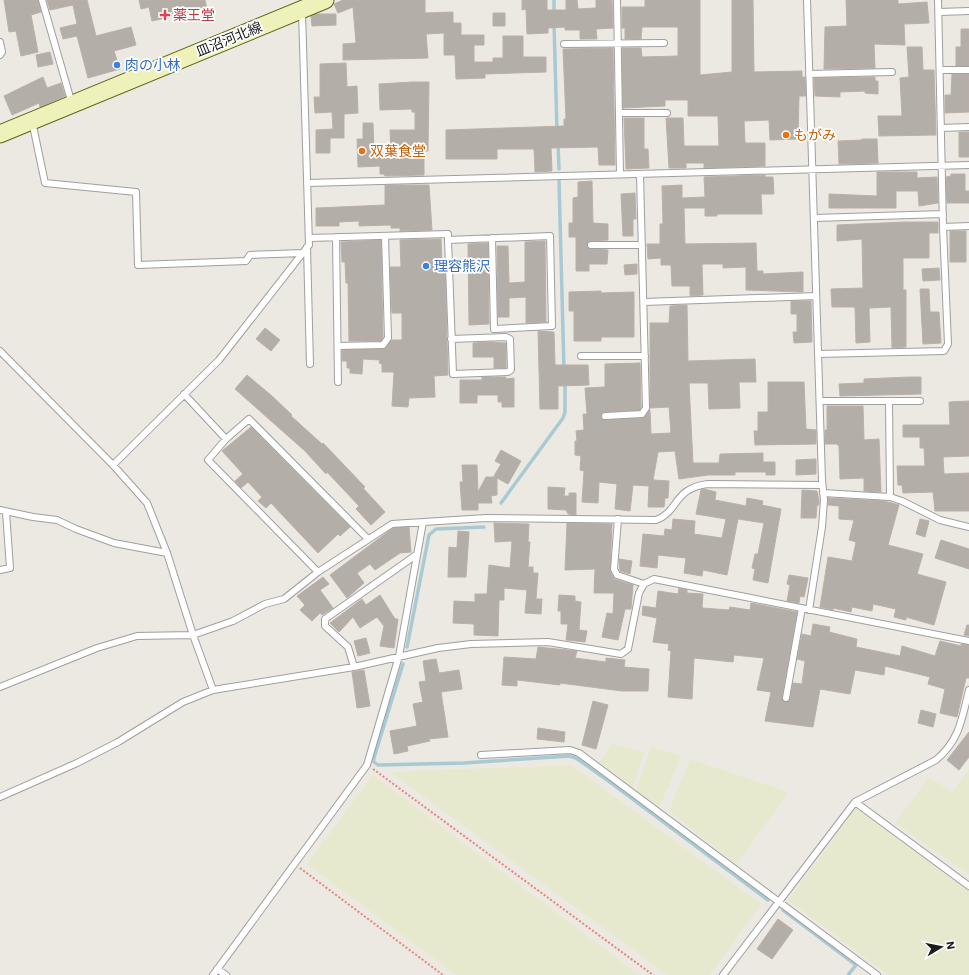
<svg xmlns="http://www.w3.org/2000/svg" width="969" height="975" font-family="'Work Sans','Noto Sans JP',sans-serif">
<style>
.farmland{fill:#e7e9cf}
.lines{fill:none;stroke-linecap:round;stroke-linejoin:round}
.stream{stroke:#a7cad5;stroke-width:3.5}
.building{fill:#b4aea8;stroke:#bbb0a6}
.lane-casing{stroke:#9f9f9f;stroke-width:8}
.secondary-casing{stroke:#5a6410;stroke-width:19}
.path{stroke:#e98375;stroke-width:2;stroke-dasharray:2 2;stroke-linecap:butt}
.lane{stroke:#fff;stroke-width:6}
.secondary{stroke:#eef1ba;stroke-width:17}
.health-dot{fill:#e0444e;stroke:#fff;stroke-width:1.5}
.shop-dot{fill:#3f7fe0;stroke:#fff;stroke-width:1.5}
.food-dot{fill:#e8710a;stroke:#fff;stroke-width:1.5}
.labels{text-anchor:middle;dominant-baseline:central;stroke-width:3.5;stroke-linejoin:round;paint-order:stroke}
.health-label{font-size:14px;fill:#be3a42;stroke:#fff;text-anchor:start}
.street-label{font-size:14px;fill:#1b1b1b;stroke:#fff}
.shop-label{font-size:14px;fill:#366cbe;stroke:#fff;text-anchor:start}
.food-label{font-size:14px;fill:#c56008;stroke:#fff;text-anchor:start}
</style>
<rect width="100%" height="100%" fill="#ece9e2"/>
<path class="farmland" d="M613,744L644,752L632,788L599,762Z
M651,747L681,756L659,808L636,791Z
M690,759L789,792L736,864L669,811Z
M571,765L761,904L710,975H668L390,772Z
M969,769V875L895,823L929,777L952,792Z
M373,775L639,975H456L307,864Z
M857,807L969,891V975H888L788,900Z"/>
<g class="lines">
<path class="stream" d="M554,0V15
M554,23L557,131
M558,143L559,169
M559,181L564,370
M501,503L563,418L565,412V382
M407,647L429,535L436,529L484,527
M403,664L373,761L378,765L464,763L569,756L576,758L610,782L768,900
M783,910L856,965L848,975"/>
</g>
<path class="building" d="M4,0H38L41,12L31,15L38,52L21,56L16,31L9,32Z
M47,0H87L96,36L131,27L136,45L114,51L120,69L88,78L77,36L63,39L60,28L77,24L73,5L50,10Z
M139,0H205L207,9L152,21L149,7L141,9Z
M343,0H425V13L453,12V23H461V35H484V45H474V62H493V58H503V36H523V57H546V72L485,74V78L456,79L455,55H444V33L426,34L428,58L343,60V44L356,43L353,7L338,13L334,4Z
M522,0H547V10H566V0H577L578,9L596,8V0H612L613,28L596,29L597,39H580V30H565V27L548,28V33L527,34L526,9L522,10Z
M645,0H700V75L732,72V0H753L754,72L802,71V77H805L806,96H799L798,139L770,140L769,120L744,121L745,143H765V166L704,168V163H686V168H669L666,118H683L684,146H719L718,116H688V100H665V106L623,108L622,48H641L642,57L678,56V27H642L641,39H625V28H622V7H645Z
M846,0H898V4L927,2L929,23L904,24L905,45L874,44L875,68L824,69L825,27L847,26Z
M493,13H505V26H493Z
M317,14H336V25L312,26L311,16Z
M961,29H969V66H956V47H961Z
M907,47H922L923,70H934L936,135L879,136L878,116H902L900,78L909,77Z
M613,48L615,165H599L598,147L551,148L552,171L535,172L534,149H497V159H446V130L564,126V119H566L563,49Z
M50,52L53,64L38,67L36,55Z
M346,63L347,87L357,86L358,113L344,114V138H330V153H316V130L333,129L332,112L315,113L314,97H320V64Z
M952,74H969V112L945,113V95H951Z
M43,77L47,88L61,83L65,96L40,107L39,103L12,115L4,96Z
M875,77V81H878V94L865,93V91L840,92V97L815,96L814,78Z
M412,82H429L428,151H424V175L385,176L384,174H380V166L358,167L357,139H363V123H373L374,153H391L390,130H415V112H412V109L380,110L379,84Z
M624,118H644V149H648L649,168L626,169Z
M959,132H969V157H959Z
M862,139H877L878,163L839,164L838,141L862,140Z
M877,172H917V178L937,177L938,203L919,206L918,191H896V208H829V194L877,196Z
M951,174H965V191H969V203H947L946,177L951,176Z
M765,175V177H773L774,194H761L762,214H717V216H705V208H684L685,244L756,243L757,271H763V274L803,272V292L746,290V267L723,268V264H702L703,295L690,296V286H672L671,265H661V258L648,259L647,244H660V224H663L662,186L682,185V198L705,197L704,177Z
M592,181L593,223L608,224V240L591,241L587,245L591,249L608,250L607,264H589V271H576V237H569V223H573V198L578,197V182Z
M385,185H429L432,230L400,231V228H391V225L359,226V221L339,222V226H316V208L385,205Z
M635,193L636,219H633V236H623L621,194Z
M905,222H938V233H929V258H903V290H906V347L892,348L891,307L869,308L870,342L856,343L855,307H832L831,289L863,288L862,239L837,241V225Z
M950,231H966V262H950Z
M441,239L442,264H444L445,269L448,375L434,376L435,397L409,398L408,407L392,406L394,372H382V364L379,363L380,360L363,359L362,374L350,373V368H347V361H342V350L383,349L392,340H402V313H392L390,267H401L400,240Z
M381,240L383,337L381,341H349L348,283H346L345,262H342L341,242Z
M545,241L546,322L526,323V297L509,298V317H498L497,246H508L509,283L525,282V242Z
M488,243L489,324L469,325L468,244Z
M637,264V274L625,275L624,265Z
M939,268L940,280L923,281L922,269Z
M920,289H929L930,312H939L941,343L923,344Z
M601,291V293L634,292V337H601V341H574V311H569V292Z
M791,301H811L812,342L794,343L793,332H797V314H791Z
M687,305L688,361L755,359L756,382H739L740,408L709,409L708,383H689L693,463H719L720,454L763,453V462H775V475H766V472H735V475H708L679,479L675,451L658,452L653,480L669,481L668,498H665L664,507H648L649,486L633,485L630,511L615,509L617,484L599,482L598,503L582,502L584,471L580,470L581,456L575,455V441H577L576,431L584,430L583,414H587L585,388L605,387V364L640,363L641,407L640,410L604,412L601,414V418L605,420L642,418L650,410L651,434L671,433L669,407L650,408V323H669L670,306Z
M265,328L280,340L271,351L256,339Z
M538,331L554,332L555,365H588L589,385L558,386V409H540Z
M491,342L506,343V368H494V357H473V343Z
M247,375L272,396L292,415L291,416L322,444L323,443L365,487L363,488L385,512L371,525L356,509L359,506L327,472L326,474L305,451L235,389Z
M482,377H506V379L514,378V407H502V402H498V395H477V403H460V380H482Z
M909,377H921V394L840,396L839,384L864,383V379Z
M768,382H804L806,429L816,430V444L755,445L754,431H758V412H768Z
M969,401V456L943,457L944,474L969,473V511H935L933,492L903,493L902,485H898L897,466H925L924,448H920V437H903V425H950L949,402Z
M827,406H863L864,440L879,439L881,492L864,491V478L840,479L839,446L837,444H825V430H827Z
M251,427L350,527L340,536L338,534L318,553L271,503L266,508L258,501L262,497L248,482L241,488L235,481L243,474L222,451Z
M501,450L521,461L508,484L497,478V495L491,496L492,503H478V510H462L460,482H463L462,465H477L478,492L486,477H496L494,476L501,464L495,461Z
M816,459V474L796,475V460Z
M548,487L565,488L564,496H569V493H576V515L568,514L566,510L548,509Z
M704,489L716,492L715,500L746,506L747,498L763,501L762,505L781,509L768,583L753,580L755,569L752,568L755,554H758L764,523L738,519L727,575L703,570L702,576L684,573L686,558L658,555L657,568L640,566L643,534L664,536L665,529L672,530L673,519L695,521L694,534L722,538L726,519L696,514L701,490Z
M802,490L817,491L819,500V505H817L816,518H801Z
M828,498L884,501L899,505L888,545L923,554L917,574L946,582L934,625L906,617V620L894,617L896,609L873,604L872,611L852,607L851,612L833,608V610L820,607L828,557L852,561L856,542L849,540L854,520L839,519V506L828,505Z
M920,519L929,521L925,537L916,534Z
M494,523L529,524L528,542H530L528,567H533V573H538L536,599H542L541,614L525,613L527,590L504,588V600H499L498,636L474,635V624L453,623L454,601L475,602V594H487L489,565L510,568L512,541L495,542Z
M567,523L612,524L610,571L614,579L633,585L631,609H625L618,640L602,637L607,613L613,614L614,593H594L595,569L565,570Z
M409,527L411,552L400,553L375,570L370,564L357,573L364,583L347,598L330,575L393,528Z
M458,531L469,532L466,577H448L449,547L457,548Z
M941,540L969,549V569L935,558Z
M619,559L632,561L630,574L620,571Z
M789,575L808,578L804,597L800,596L799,603L787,601L790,585L787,584Z
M323,577L329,584L320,590L333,608L322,615L320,613L312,621L300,610L305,605L297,596Z
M679,588L687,590V593L703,594L702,608L729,610L730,607L750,610L751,603L797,612L782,697L785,702L790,699L793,683L802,684L805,661L797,659L802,634L811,636L813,624L830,627L829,632L857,639L856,647L900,656L902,646L935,656L940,641L961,646V644L969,645V678H966L957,717L940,713L945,689L928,684L930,677L885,666L884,675L855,670L850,694L820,689L813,727L765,721L771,692L757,690L764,658L734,655L733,662L694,658L692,699L668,697L671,651L668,650L669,644L653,642L657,618L642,615L643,606L656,608L658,591L678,594Z
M380,595L395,619H398L394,648L380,646L384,626L377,617L360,628L353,617L339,632L330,623L362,599L366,605Z
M559,595L575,596V601L581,602L579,630L587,631L585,642L566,640L568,624H561V611H558Z
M967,625H969V636L964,635Z
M366,638L370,653L358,656L354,641Z
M538,647L577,651L575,658L606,662V658L625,660L624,667L649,669L648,691H622L560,683V685L517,680V686L502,685L504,657L536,659Z
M436,659L439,673L459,670L462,689L441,692L448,737L429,739L430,741L407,746L408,751L394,754L390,731L417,726L413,704L423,702L419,682L426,681L423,661Z
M364,670L370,706L357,708L352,672Z
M593,701L608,705L596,749L582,745Z
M921,710L936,714L933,727L918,723Z
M538,728L565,732L564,742L537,739Z
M969,732V757L959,770L947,760Z
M778,919L793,930L772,959L757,949Z"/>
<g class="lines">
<defs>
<path id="lane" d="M42,0L72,104
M617,0L620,175
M807,0L822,480L824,500L822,527L809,610
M939,12L969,11
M0,42L2,52L0,55
M564,44L664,43
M940,70H969
M809,74L892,72
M620,113H667
M32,121L45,183L136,192L138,265L246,261L250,255L303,253
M941,128L969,127
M307,183L969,165
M814,218L943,214
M943,227L969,226
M336,237L338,382
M309,238L448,234V240L453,374L508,372L511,370L510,339L506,337L451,339
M448,240L550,236L552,326L494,329L492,238
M591,245H642
M307,247L310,364
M644,302L816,296
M338,346L383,345L388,338L385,236
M0,351L113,465L147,503L167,553L193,635L213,690L183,702L118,742L77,763L0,797
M818,354L944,351L948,344L943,227L938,0
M581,356H645
M184,394L226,439L249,419L368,539
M820,401H920
M889,401L890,497
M605,416L642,414L646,408L640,175
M226,439L208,460L318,572
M113,465L219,360L309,245L302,12
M823,493L890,497L902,501L940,520L969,527
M0,510L33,517L57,520L76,529L114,543L167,553
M618,519L614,569L617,575L644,584
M0,570L10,568L6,512
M354,667L348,647L325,626V619L416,555
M0,687L97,648L137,636L193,635L233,621L265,604L284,599L318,572L392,524L486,518L656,520C679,512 673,488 708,484L822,485
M213,690L354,667L438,648L471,644L548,642L621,654L628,649L639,593L644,584L654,579L969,641
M786,698L802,608
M481,755L570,750L579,753L877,975
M855,802L969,886
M217,969L226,975
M213,975L367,765L399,656L423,522
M723,975L855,802L936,760C960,740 962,718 969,690"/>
<path id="secondary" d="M0,134L325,0"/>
</defs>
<use href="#lane" class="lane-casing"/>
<use href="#secondary" class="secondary-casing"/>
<path class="path" d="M373,769L653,975
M300,868L443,975"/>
<use href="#lane" class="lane"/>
<use href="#secondary" class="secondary"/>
</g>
<path class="health-dot" d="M163 9h4v4h4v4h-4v4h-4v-4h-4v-4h4z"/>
<g class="shop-dot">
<circle cx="117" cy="65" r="4"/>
<circle cx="426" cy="266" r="4"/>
</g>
<g class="food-dot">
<circle cx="786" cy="135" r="4"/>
<circle cx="362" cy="151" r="4"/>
</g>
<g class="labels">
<g class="health-label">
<text x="173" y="15">薬王堂</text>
</g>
<g class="street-label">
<text transform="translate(229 39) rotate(-22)">皿沼河北線</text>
</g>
<g class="shop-label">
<text x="125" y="65">肉の小林</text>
<text x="434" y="266">理容熊沢</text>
</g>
<g class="food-label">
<text x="794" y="135">もがみ</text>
<text x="370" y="151">双葉食堂</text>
</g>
</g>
<g transform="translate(941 947) rotate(80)" stroke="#ffffff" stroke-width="3" paint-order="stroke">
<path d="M0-3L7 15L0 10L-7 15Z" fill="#1b1b1b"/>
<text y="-6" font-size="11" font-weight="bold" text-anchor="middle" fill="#1b1b1b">N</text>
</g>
</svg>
